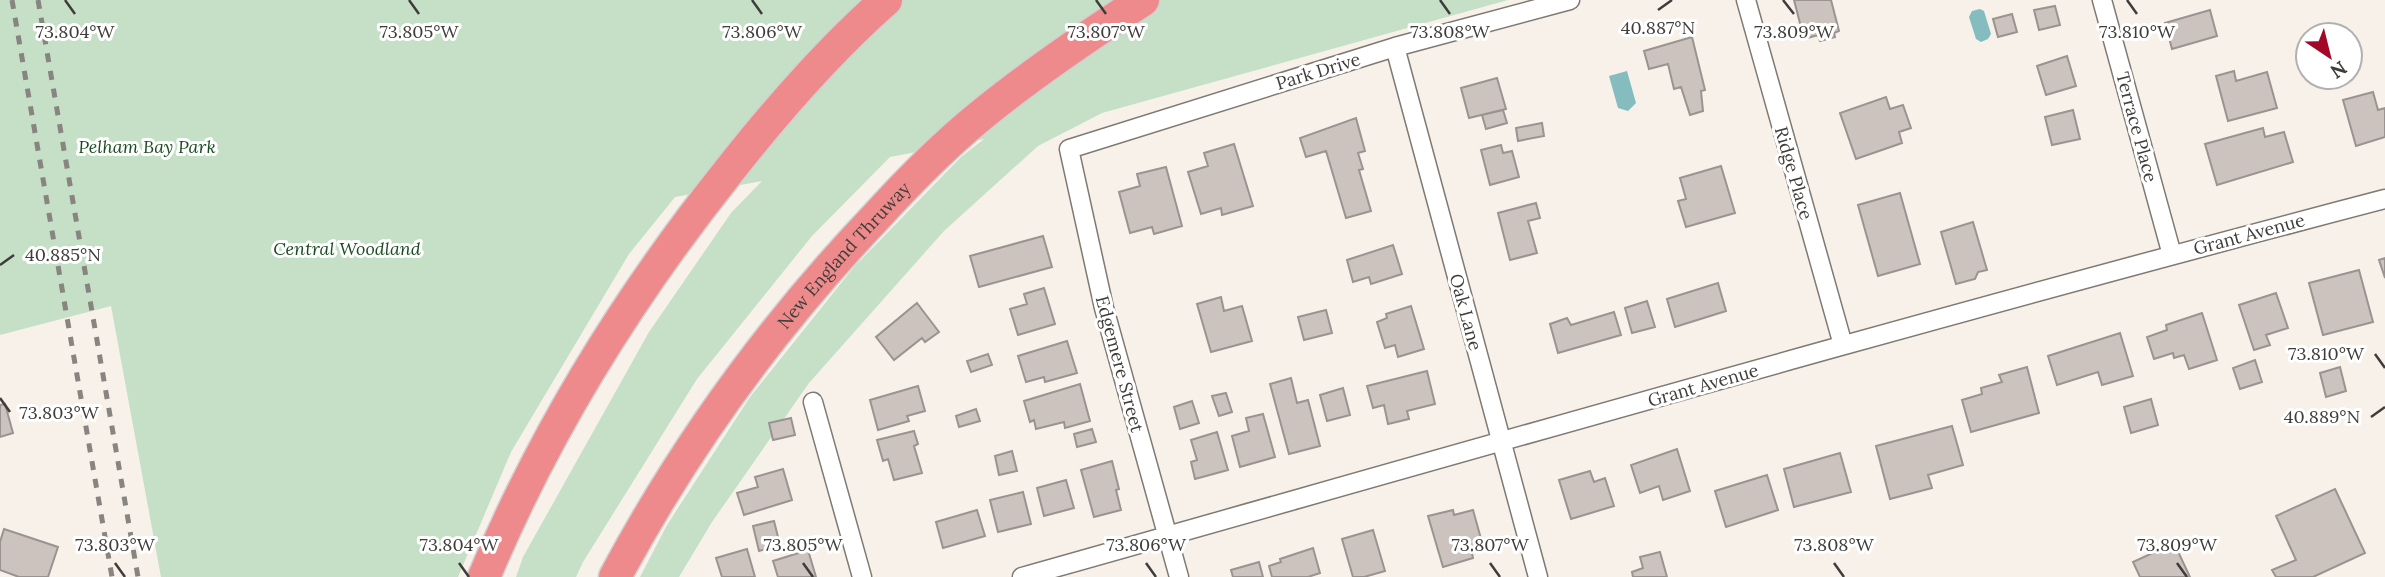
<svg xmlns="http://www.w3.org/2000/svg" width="2385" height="577" font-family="Lora,serif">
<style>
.green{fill:#c5e0c6}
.water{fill:#84bcbf}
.building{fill:#ccc3bf;stroke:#9b9390;stroke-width:2}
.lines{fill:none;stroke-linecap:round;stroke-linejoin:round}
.street-casing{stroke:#7e7973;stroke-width:21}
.highway-casing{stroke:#d1d0d0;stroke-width:35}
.street{stroke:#fff;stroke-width:18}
.highway{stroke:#ef8a8c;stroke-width:32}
.rail{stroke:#888480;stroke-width:5;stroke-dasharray:9 9;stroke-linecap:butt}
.ticks{fill:none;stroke:#3f3d3a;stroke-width:2.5}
.labels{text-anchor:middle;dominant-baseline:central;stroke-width:6;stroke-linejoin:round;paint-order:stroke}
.street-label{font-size:18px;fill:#3f3d3a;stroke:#fff}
.park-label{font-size:18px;font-style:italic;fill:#1b4c21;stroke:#fff}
.ticks-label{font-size:18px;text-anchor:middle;fill:#3f3d3a;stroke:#fff;stroke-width:6;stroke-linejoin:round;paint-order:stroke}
</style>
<rect width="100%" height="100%" fill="#f7f1ea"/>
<path class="green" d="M0,0H1508L1102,113L1038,146L944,231L809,383L712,522L679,577H640L667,525L750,397L854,267L961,157L984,139L890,157L812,236L697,379L583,562L576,577H516L523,557L649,332L731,213L762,181L675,197L629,254L511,452L458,577H161L111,306L0,335Z"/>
<path class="water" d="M1980,9L1984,11L1991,34L1988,39L1981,42L1976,39L1969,17L1972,11Z
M1627,71L1636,103L1628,111L1618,108L1609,76Z"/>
<path class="building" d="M1794,0H1831L1839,31L1834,33L1835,37L1820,41L1818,35L1804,39Z
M2055,6L2060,25L2039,30L2034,10Z
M2210,10L2217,36L2172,49L2165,23Z
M2012,14L2017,32L1998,37L1993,19Z
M1692,37L1705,90L1701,91L1703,111L1690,115L1681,87L1674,89L1668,64L1649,69L1644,51Z
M2067,56L2076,86L2046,95L2037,66Z
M2234,71L2236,81L2267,72L2277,108L2228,121L2216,76Z
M1497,78L1506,109L1469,118L1461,88Z
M2373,92L2378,110L2385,108V137L2356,146L2343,100Z
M1886,97L1890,109L1903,105L1911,128L1899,132L1902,143L1856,159L1840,113Z
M1503,110L1507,123L1486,129L1482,115Z
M2073,110L2080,139L2052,145L2045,117Z
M1356,118L1365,151L1358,153L1363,169L1359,170L1371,211L1346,218L1326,151L1306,157L1300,138Z
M1542,123L1544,136L1518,141L1516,128Z
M2263,128L2265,137L2284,132L2293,162L2217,185L2205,144Z
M1234,144L1253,206L1222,215L1221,208L1201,214L1188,172L1208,166L1204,153Z
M1501,145L1503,153L1512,151L1519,177L1490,185L1481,150Z
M1721,166L1735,213L1686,227L1678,201L1686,199L1680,178Z
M1166,167L1182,226L1154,234L1152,227L1130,233L1119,192L1140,186L1137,174Z
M1900,193L1920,264L1878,276L1858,205Z
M1536,203L1540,218L1528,221L1537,253L1510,260L1498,213Z
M1973,222L1987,270L1978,272L1975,279L1956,284L1941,232Z
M1043,236L1052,267L979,287L970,256Z
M1393,245L1402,274L1371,284L1369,277L1353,282L1347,260Z
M2385,258V278L2379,260Z
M2359,270L2373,322L2323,335L2309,283Z
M1718,283L1726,311L1675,327L1667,299Z
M1044,288L1055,324L1018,335L1010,309L1027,304L1024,294Z
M2276,293L2288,328L2266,335L2270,345L2254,350L2239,305Z
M1221,297L1224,311L1242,306L1252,341L1211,352L1197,304Z
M1647,301L1655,327L1632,333L1625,308Z
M917,303L939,332L925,342L922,338L894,360L876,337Z
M1411,306L1424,349L1398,357L1395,345L1385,348L1377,322L1387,318L1386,314Z
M1326,310L1332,333L1304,340L1298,317Z
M1614,312L1621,335L1558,353L1550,324L1567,318L1571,325Z
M2202,313L2217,360L2189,369L2184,355L2174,358L2173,353L2154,359L2147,337L2167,330L2166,325Z
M2120,333L2133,376L2102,385L2098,372L2057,385L2048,356Z
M1067,341L1077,373L1045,382L1044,377L1026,382L1018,356Z
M988,354L992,365L971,372L967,361Z
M2255,360L2262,382L2240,389L2233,368Z
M2027,367L2039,413L1971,432L1962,400L1982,394L1981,388L2002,382L1999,375Z
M2340,367L2346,391L2326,397L2320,373Z
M1427,371L1435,404L1407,411L1409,419L1388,424L1384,405L1373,408L1367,386Z
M1291,378L1297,403L1308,400L1320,446L1289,454L1270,384Z
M1080,384L1090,421L1065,428L1064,422L1036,429L1034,420L1030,422L1024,401Z
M918,386L925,411L907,416L909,421L878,430L870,400Z
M1343,388L1350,415L1327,421L1320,395Z
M1226,393L1232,412L1219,416L1212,396Z
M2151,399L2158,425L2131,433L2124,407Z
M1192,401L1199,423L1180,429L1174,407Z
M5,404L13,433L0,437V405Z
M976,409L980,421L959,427L956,416Z
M1263,414L1275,457L1240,467L1232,436L1249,431L1246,418Z
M791,418L795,435L773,440L769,423Z
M1952,426L1963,465L1928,475L1932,488L1890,499L1876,446Z
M1092,429L1096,442L1077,447L1074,434Z
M914,431L918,444L914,446L922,473L894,480L888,459L883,461L877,440Z
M1217,432L1228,470L1195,479L1191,462L1197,460L1191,440Z
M1677,449L1690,491L1663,500L1659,486L1640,493L1631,465Z
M1012,451L1017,471L999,475L995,456Z
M1840,453L1851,492L1794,507L1784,469Z
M1112,461L1119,489L1116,490L1121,510L1094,517L1081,470Z
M783,469L792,500L744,515L737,493L758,487L755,477Z
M1590,471L1594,482L1605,478L1614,506L1571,519L1559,480Z
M1767,475L1778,510L1726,527L1715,491Z
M1066,480L1074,508L1044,516L1037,488Z
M2335,489L2365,553L2313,577H2276L2272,570L2296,560L2276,516Z
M1023,492L1031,524L998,532L990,500Z
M977,510L985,536L943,548L936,522Z
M1453,510L1454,515L1473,510L1483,546L1471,549L1473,558L1443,567L1428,516Z
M774,521L780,545L759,551L753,526Z
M4,529L58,547L48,577H19L0,570V542Z
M1373,530L1385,571L1364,577H1353L1342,539Z
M2174,543L2190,577H2140L2133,562Z
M1313,548L1320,573L1308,577H1272L1269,566L1281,562L1280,559Z
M747,549L755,577H722L716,558Z
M808,550L816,577H778L773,561Z
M1660,552L1667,577H1633L1632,572L1643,568L1640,557Z
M1259,562L1263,577H1233L1231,570Z"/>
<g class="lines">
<defs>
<path id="street" d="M1746,0L1843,345
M2102,0L2172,255
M1395,47L1538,577
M813,402L862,577
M1022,577C1476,449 1929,318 2385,199
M1179,577L1104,308L1069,149L1395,47L1570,0"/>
<g id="highway">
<path d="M484,577C545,431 629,296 728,172C776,111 827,52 886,0"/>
<path id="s1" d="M615,577C685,446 773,325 876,217C908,182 942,147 979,117C1031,74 1086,37 1143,0"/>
</g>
</defs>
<use href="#street" class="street-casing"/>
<use href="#highway" class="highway-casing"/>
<use href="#street" class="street"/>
<use href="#highway" class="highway"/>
<path class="rail" d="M12,0L112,577
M38,0L138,577"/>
</g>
<path class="ticks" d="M65,0L75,14M409,0L419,14M752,0L762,14M1096,0L1106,14M1440,0L1450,14M1783,0L1794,14M2127,0L2137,14M1658,10L1672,0M0,265L14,255M2375,354L2385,368M0,398L10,412M2371,417L2385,407M115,563L125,577M459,563L469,577M803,563L813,577M1146,563L1156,577M1490,563L1500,577M1834,563L1844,577M2177,563L2187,577"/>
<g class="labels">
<g class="street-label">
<text transform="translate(1318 71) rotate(-17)">Park Drive</text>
<text transform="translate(2137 127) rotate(75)">Terrace Place</text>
<text transform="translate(1794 173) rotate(74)">Ridge Place</text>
<text transform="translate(2249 234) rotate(-15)">Grant Avenue</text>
<text stroke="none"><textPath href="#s1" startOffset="396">New England Thruway</textPath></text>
<text transform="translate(1466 312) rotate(75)">Oak Lane</text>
<text transform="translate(1120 364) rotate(75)">Edgemere Street</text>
<text transform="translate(1703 385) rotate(-16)">Grant Avenue</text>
</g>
<g class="park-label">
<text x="147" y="146">Pelham Bay Park</text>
<text x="347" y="248">Central Woodland</text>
</g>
</g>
<g class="ticks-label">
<text x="1658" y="34">40.887°N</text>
<text x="75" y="38">73.804°W</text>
<text x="419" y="38">73.805°W</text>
<text x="762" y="38">73.806°W</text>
<text x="1450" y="38">73.808°W</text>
<text x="2137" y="38">73.810°W</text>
<text x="1106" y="38">73.807°W</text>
<text x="1794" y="38">73.809°W</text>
<text x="63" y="261">40.885°N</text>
<text x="2326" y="360">73.810°W</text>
<text x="59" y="419">73.803°W</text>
<text x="2322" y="423">40.889°N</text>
<text x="115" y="551">73.803°W</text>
<text x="459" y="551">73.804°W</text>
<text x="803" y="551">73.805°W</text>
<text x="1146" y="551">73.806°W</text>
<text x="1490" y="551">73.807°W</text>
<text x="1834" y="551">73.808°W</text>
<text x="2177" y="551">73.809°W</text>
</g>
<g transform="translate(2329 56) rotate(145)"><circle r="33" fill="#ffffff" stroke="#b2b1b0" stroke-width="2"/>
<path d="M0-5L12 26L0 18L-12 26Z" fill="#a30629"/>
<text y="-10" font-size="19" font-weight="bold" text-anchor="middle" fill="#3f3d3a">N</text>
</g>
</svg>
